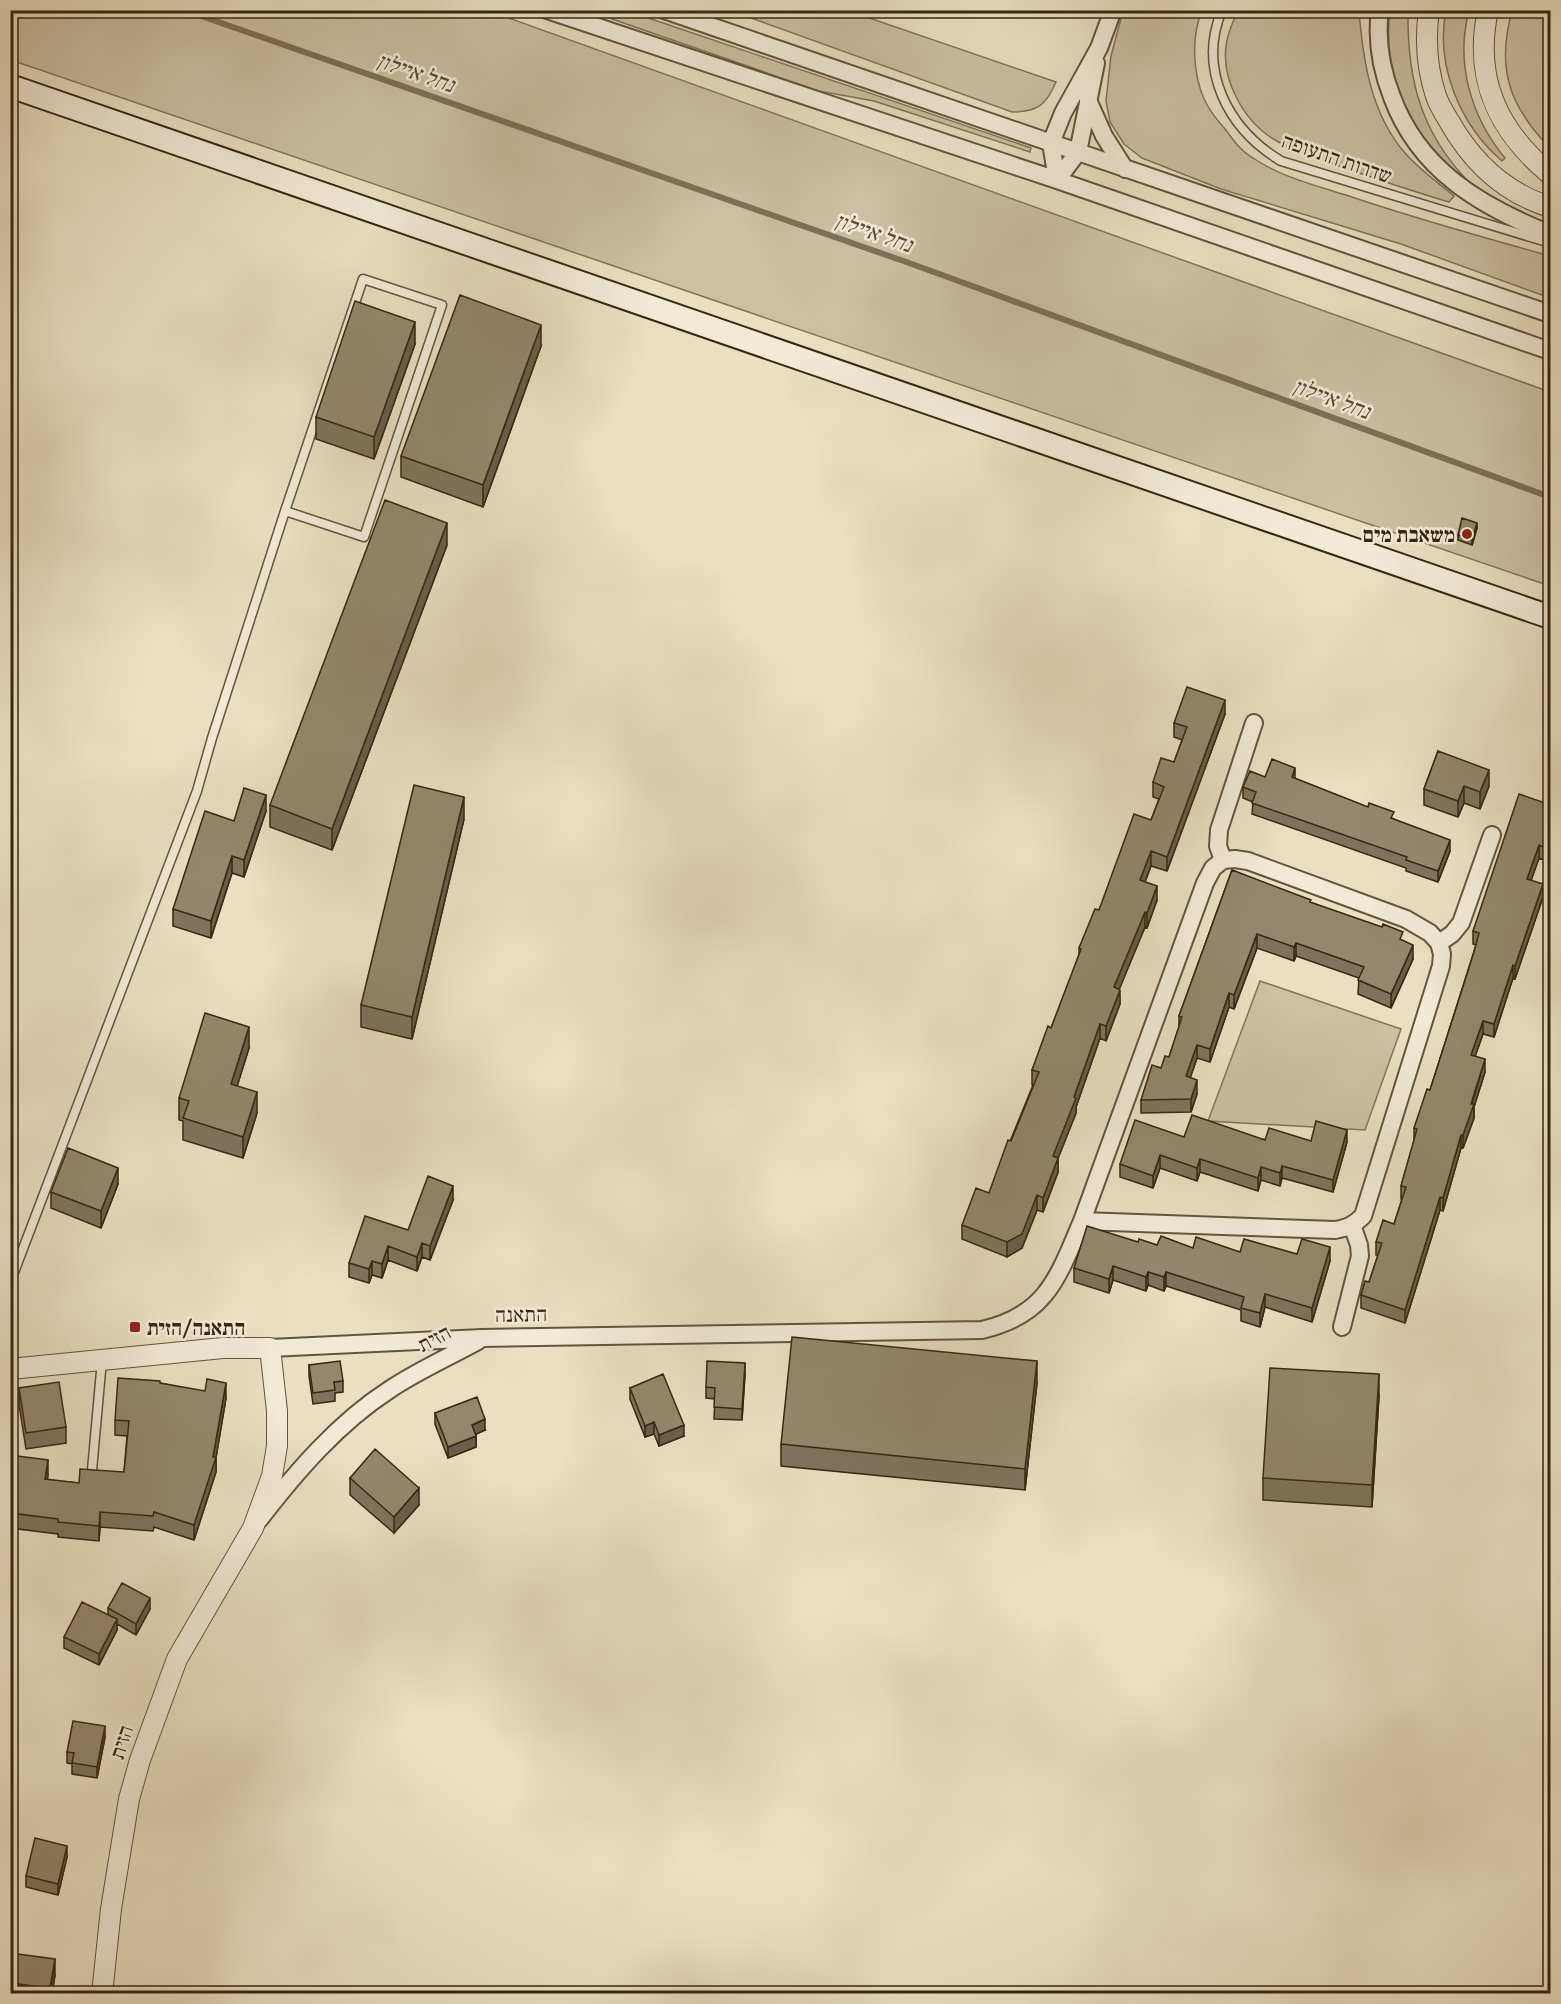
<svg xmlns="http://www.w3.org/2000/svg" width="1561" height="2004" font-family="'Gentium Book Plus','Frank Ruhl Libre',serif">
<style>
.green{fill:#cbc0a3;stroke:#80745a;stroke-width:1.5}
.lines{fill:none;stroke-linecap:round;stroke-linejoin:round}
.stream{stroke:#7d7057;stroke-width:6}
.service-casing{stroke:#63553d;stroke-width:11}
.minor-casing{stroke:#63553d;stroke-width:20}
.tertiary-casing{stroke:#63553d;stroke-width:22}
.secondary-casing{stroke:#362711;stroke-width:26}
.service{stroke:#f1ead7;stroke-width:8}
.minor{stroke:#f1ead7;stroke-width:16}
.tertiary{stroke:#f1ead7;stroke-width:20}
.secondary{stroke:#f1ead7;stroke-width:22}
.wall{fill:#7e745e;stroke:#362711;stroke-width:1.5}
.shaded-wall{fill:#675e4c;stroke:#362711;stroke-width:1.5}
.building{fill:#93876d;stroke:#362711;stroke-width:1.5}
.poi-dot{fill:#8f2418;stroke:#f1ead7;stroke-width:2}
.labels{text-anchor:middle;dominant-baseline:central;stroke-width:5;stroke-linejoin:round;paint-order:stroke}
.street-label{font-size:21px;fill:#362711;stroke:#f1ead7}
.poi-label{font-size:21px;font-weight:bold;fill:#362711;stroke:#f1ead7;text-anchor:end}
.water-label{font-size:22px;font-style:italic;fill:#594b34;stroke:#f1ead7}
</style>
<rect width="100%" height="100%" fill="#e9dfc1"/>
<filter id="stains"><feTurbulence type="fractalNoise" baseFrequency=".00333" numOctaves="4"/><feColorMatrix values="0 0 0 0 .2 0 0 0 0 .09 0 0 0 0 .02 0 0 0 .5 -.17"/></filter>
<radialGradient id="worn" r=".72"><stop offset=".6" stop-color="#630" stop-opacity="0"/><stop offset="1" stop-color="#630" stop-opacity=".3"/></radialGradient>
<path class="green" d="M11,11H489L1550,392V586L11,60Z
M589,11H628L1031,148L1030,152L874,101L819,91Z
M741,11H849L1056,82C1046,105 1038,112 1012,112L740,14Z
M1123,11H1202C1191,36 1193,74 1204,99C1209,110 1217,120 1225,129C1233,140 1241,151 1253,158C1281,177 1314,185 1346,195C1413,218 1482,237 1550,256V298L1401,244L1221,189L1142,158L1124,144L1110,122L1106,101L1111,56Z
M1238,11H1359C1363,61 1371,114 1405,153C1419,169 1437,182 1454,196L1449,202C1411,191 1374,178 1336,165C1316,157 1295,152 1277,141C1244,123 1219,78 1227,40C1229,31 1234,19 1238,11Z
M1390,11H1408C1407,77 1420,131 1467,180C1458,173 1449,167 1441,160C1402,123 1383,62 1390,11Z
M1446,11H1469C1455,63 1471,117 1505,158L1502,161C1460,125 1435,65 1446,11Z
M1512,11H1550V148C1509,106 1496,68 1512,11Z
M1260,981L1401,1029L1365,1130L1208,1121Z"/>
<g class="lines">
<path class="stream" d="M184,10L912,264L1550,497"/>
<defs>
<path id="service" d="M1222,10C1197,70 1228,129 1281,161L1550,243
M363,279L442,305L364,537L285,511Z
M10,1283L197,791L212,738L285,511
M92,1470L102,1360"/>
<path id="minor" d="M547,10L1057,180L1550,351
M664,10L1550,314
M1380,10C1376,40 1381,69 1392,97C1419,170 1480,206 1550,234
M1088,100L1104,136L1125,169
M1057,180L1051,143L1063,113L1099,48L1113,10
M1057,180L1078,152L1096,63
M1223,860L1235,859L1248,861L1406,919L1430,933L1439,943
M1082,1221L1335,1230C1347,1228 1354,1225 1363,1216L1441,966L1442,954L1439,943L1452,934L1461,923L1492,835
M1342,1327L1360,1256L1359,1245L1352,1225
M270,1348L482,1338L982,1330C1047,1315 1058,1277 1082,1221L1205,883L1213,868L1223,860L1218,846L1219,830L1254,723
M259,1520C296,1472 338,1423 389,1390C417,1371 449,1357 478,1341"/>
<path id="tertiary" d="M1429,10C1425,39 1427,69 1436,96C1439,105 1444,113 1449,121C1472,162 1505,193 1550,207
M1488,10C1473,79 1498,131 1550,174
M10,1369L223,1348H270L277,1411V1446L272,1476L253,1528L177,1659L140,1760L129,1799L111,1909L102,1994"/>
<path id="secondary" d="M10,86L1550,617"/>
</defs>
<use href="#service" class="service-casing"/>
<use href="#minor" class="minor-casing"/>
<use href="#tertiary" class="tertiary-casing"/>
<use href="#secondary" class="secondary-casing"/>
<use href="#service" class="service"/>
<use href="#minor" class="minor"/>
<use href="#tertiary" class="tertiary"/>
<use href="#secondary" class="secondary"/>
</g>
<path class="wall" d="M415,344L374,459L316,439V417Z
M541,346L483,507L401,477V456Z
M1477,528L1472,545L1458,540V535Z
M447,545L332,850L270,827V805Z
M1225,714L1167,871L1151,866L1145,882L1157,900L1147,928L1145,927L1119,989L1120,1004L1106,1041L1100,1038L1076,1107V1113L1058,1158V1172L1043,1212L1037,1210L1022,1248L1007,1257L962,1239V1225L989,1193L1033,1085H1032V1070L1051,1028L1079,956V948L1099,910L1151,820L1159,799L1153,797V782L1174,762L1182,740L1174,737V723Z
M1438,751L1489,786L1480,809L1464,803L1458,817L1424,805V789Z
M1265,777L1295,779L1394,819L1450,851L1438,882L1406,871V868L1252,814L1253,802L1243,798V787Z
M1551,805V863L1539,858L1531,880L1543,897L1515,979L1513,978L1494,1037L1483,1034L1475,1056L1485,1072L1474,1107V1118L1463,1148H1461L1443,1211L1440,1210L1405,1323L1361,1308V1295L1369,1282L1378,1255H1376V1242L1394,1224L1402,1199H1401V1186L1414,1141V1128L1430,1090L1476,945L1473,944V931Z
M266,811L244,877L232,873L211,938L173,926V909L234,821Z
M464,819L412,1039L361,1027V1005Z
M1232,870L1403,941L1413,959L1391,1008L1358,994L1359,978L1296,956L1294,961L1257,948L1234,1009L1229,1007L1210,1062L1197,1058L1190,1078L1197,1094L1191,1112L1141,1113V1100L1161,1068L1169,1057L1179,1027V1016Z
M249,1048L237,1086L257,1113L243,1158L183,1140V1121L179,1120V1098Z
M1184,1137L1311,1141L1347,1142L1333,1192L1282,1178L1280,1186L1261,1180L1258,1191L1200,1172L1197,1181L1160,1168L1153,1188L1120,1177V1164Z
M118,1184L101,1228L51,1208V1192Z
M453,1200L430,1260L422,1257L417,1271L388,1260L382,1278L372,1275L369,1283L349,1277V1263L408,1230Z
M1138,1242L1157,1245L1240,1252L1297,1254L1330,1261L1312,1322L1265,1307L1260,1327L1241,1321V1310L1166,1286L1164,1291L1148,1285L1146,1291L1113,1280L1109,1293L1074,1282V1268Z
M309,1365L343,1381V1392L335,1393V1401L313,1404L309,1376Z
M745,1374L742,1420L714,1419L715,1399L706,1398V1387Z
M160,1383L226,1398L216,1457V1472L194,1540L154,1527L153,1531L100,1527L99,1541L58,1537V1534L10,1528V1455L48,1475L47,1480L79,1483L124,1472L127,1436L115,1435V1420Z
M1037,1383L1025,1490L781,1466V1444Z
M19,1388L66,1427V1443L26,1449L19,1405Z
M630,1388L684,1436L659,1446L654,1434L645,1437L630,1399Z
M1379,1396L1372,1507L1263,1500V1478Z
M435,1413L485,1430L476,1434V1447L448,1458L435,1424Z
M350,1478L419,1505L394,1533L350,1495Z
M108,1608L150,1609L136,1635L117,1624V1630L99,1665L64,1648V1637L108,1615Z
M105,1737L97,1778L72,1774V1764L67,1763V1752Z
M67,1857L58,1895L26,1887V1876Z
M10,1953L55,1975L52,1994H10Z"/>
<path class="shaded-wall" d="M415,322V344L374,459V437Z
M541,325V346L483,507V485Z
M447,523V545L332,850V829Z
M1477,523V528L1472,545V540Z
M1225,700V714L1167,871V857Z
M1295,768V779L1292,777Z
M1489,770V786L1480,809V792Z
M1464,786V803L1458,817V801Z
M266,795V811L244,877V860Z
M464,797V819L412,1039V1017Z
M1450,840V851L1438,882V871Z
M1539,845V858L1527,892V879Z
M1151,851V866L1140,895V880Z
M232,856V873L211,938V921Z
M1543,884V897L1515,979V966Z
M1157,886V900L1147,928V913Z
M1145,912V927L1114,1002V987Z
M1257,934V948L1234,1009V995Z
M1296,943V956L1294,961V947Z
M1413,945V959L1391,1008V994Z
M1513,965V978L1494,1037V1024Z
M1120,990V1004L1106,1041V1026Z
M1229,993V1007L1210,1062V1049Z
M1483,1021V1034L1471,1068V1055Z
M1100,1024V1038L1076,1107V1113L1053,1171V1156Z
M249,1027V1048L231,1106V1084Z
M1197,1045V1058L1186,1090V1076Z
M1485,1059V1072L1474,1107V1118L1463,1148V1135Z
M1197,1080V1094L1191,1112V1099Z
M257,1092V1113L243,1158V1137Z
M1347,1130V1142L1333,1192V1180Z
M1461,1135V1148L1443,1211V1198Z
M1160,1155V1168L1153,1188V1176Z
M1058,1158V1172L1043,1212V1198Z
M1200,1159V1172L1197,1181V1168Z
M1282,1166V1178L1280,1186V1173Z
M1261,1167V1180L1258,1191V1178Z
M118,1168V1184L101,1228V1211Z
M453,1186V1200L430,1260V1246Z
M1037,1195V1210L1022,1248L1007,1257V1242Z
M1440,1197V1210L1405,1323V1310Z
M422,1243V1257L417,1271V1257Z
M388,1246V1260L382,1278V1264Z
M1330,1247V1261L1312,1322V1308Z
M372,1261V1275L369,1283V1269Z
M1113,1266V1280L1109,1293V1279Z
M1148,1272V1285L1146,1291V1277Z
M1166,1272V1286L1164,1291V1277Z
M1265,1294V1307L1260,1327V1313Z
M1037,1361V1383L1025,1490V1469Z
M745,1363V1374L742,1420V1409Z
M1379,1374V1396L1372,1507V1485Z
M226,1383V1398L216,1458V1472L194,1540V1525L213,1457Z
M485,1419V1430L472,1436V1425Z
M654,1422V1434L645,1437V1426Z
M684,1425V1436L659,1446V1435Z
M476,1436V1447L448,1458V1447Z
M48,1460V1475L45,1495V1479Z
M419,1488V1505L394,1533V1517Z
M100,1512V1527L99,1541V1526Z
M150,1598V1609L136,1635V1624Z
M117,1619V1630L99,1665V1654Z
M105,1726V1737L97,1778V1767Z
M67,1846V1857L58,1895V1884Z
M55,1959V1975L52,1994H50Z"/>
<path class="building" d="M460,295L541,325L483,485L401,456Z
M355,301L415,322L374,437L316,417Z
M385,500L447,523L332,829L270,805Z
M1462,518L1477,523L1472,540L1458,535Z
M1187,687L1225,700L1167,857L1151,851L1140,880L1157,886L1147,913L1145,912L1114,987L1120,990L1106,1026L1100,1024L1074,1097L1076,1098L1053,1156L1058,1158L1043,1198L1037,1195L1022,1234L1007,1242L962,1225L976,1188L989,1193L1008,1140L1011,1141L1039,1072L1032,1070L1048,1026L1051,1028L1081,949L1079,948L1095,909L1099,910L1134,814L1151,820L1164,787L1153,782L1161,758L1174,762L1187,727L1174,723Z
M1438,751L1489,770L1480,792L1464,786L1458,801L1424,789Z
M1272,759L1295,768L1292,777L1368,807L1369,803L1394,812L1391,818L1450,840L1438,871L1406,860L1407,857L1252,803L1256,792L1243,787L1250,771L1265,777Z
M414,785L464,797L412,1017L361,1005Z
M244,788L266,795L244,860L232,856L211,921L173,909L205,811L234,821Z
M1519,794L1551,805V850L1539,845L1527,879L1543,884L1515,966L1513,965L1494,1024L1483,1021L1471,1055L1485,1059L1471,1104H1474L1463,1135H1461L1443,1198L1440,1197L1405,1310L1361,1295L1365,1281L1369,1282L1382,1243L1376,1242L1383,1220L1394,1224L1406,1187L1401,1186L1417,1129L1414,1128L1427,1089L1430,1090L1474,952L1479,933L1473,931Z
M1232,870L1311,900L1310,902L1382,927L1383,924L1403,932L1400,939L1413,945L1391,994L1358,980L1364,967L1296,943L1294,947L1257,934L1234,995L1229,993L1210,1049L1197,1045L1186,1076L1197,1080L1191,1099L1141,1100L1152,1065L1161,1068L1165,1056L1169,1057L1182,1017L1179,1016Z
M205,1013L249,1027L231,1084L257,1092L243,1137L183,1118L189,1101L179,1098Z
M1192,1115L1265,1140L1269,1128L1311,1141L1316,1121L1347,1130L1333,1180L1282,1166L1280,1173L1261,1167L1258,1178L1200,1159L1197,1168L1160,1155L1153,1176L1120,1164L1135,1120L1184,1137Z
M68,1148L118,1168L101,1211L51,1192Z
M428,1176L453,1186L430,1246L422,1243L417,1257L388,1246L382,1264L372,1261L369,1269L349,1263L365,1216L408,1230Z
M1087,1226L1138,1242L1139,1239L1157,1245L1161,1236L1193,1248L1196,1237L1240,1252L1244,1239L1297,1254L1302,1239L1330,1247L1312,1308L1265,1294L1260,1313L1241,1308L1244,1297L1166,1272L1164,1277L1148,1272L1146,1277L1113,1266L1109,1279L1074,1268Z
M792,1337L1037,1361L1025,1469L781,1444Z
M340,1361L343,1381L334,1382L335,1390L313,1393L309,1365Z
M707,1361L745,1363L742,1409L714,1407L715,1388L706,1387Z
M1270,1368L1379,1374L1372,1485L1263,1478Z
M663,1374L684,1425L659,1435L654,1422L645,1426L630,1388Z
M118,1378L160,1381V1383L205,1391L207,1379L226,1383L213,1457H216L194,1525L154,1512L153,1516L100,1512L99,1526L58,1522V1519L10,1513V1455L48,1460L45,1479L79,1483L80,1469L124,1472L129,1421L115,1420Z
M59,1382L66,1427L26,1433L19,1388Z
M477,1397L485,1419L472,1425L476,1436L448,1447L435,1413Z
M375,1449L419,1488L394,1517L350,1478Z
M122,1583L150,1598L136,1624L108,1608Z
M82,1602L117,1619L99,1654L64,1637Z
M73,1721L105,1726L97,1767L72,1763L74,1753L67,1752Z
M35,1838L67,1846L58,1884L26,1876Z
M10,1953L55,1959L50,1988L10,1983Z"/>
<g class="poi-dot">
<circle cx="1467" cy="534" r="6"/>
<rect x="129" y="1321" width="12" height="12" rx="3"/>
</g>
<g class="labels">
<g class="street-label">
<text transform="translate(1337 158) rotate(19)">שדרות התעופה</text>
<text transform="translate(521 1314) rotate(-1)">התאנה</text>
<text transform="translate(434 1338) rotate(-28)">הזית</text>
<text transform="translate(121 1742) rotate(-72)">הזית</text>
</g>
<g class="poi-label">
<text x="1455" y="534">משאבת מים</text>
<text x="147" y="1327" text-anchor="start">התאנה/הזית</text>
</g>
<g class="water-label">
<text transform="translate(416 72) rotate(19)">נחל איילון</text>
<text transform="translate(874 232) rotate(19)">נחל איילון</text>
<text transform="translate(1332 398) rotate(20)">נחל איילון</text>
</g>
</g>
<rect width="1561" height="2004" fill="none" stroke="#e9dfc1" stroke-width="36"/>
<rect x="12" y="12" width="1537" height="1980" fill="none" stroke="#362711" stroke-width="3"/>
<rect x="18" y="18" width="1525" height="1968" fill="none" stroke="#362711" stroke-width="1.5"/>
<rect width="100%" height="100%" filter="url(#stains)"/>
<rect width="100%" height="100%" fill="url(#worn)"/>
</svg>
